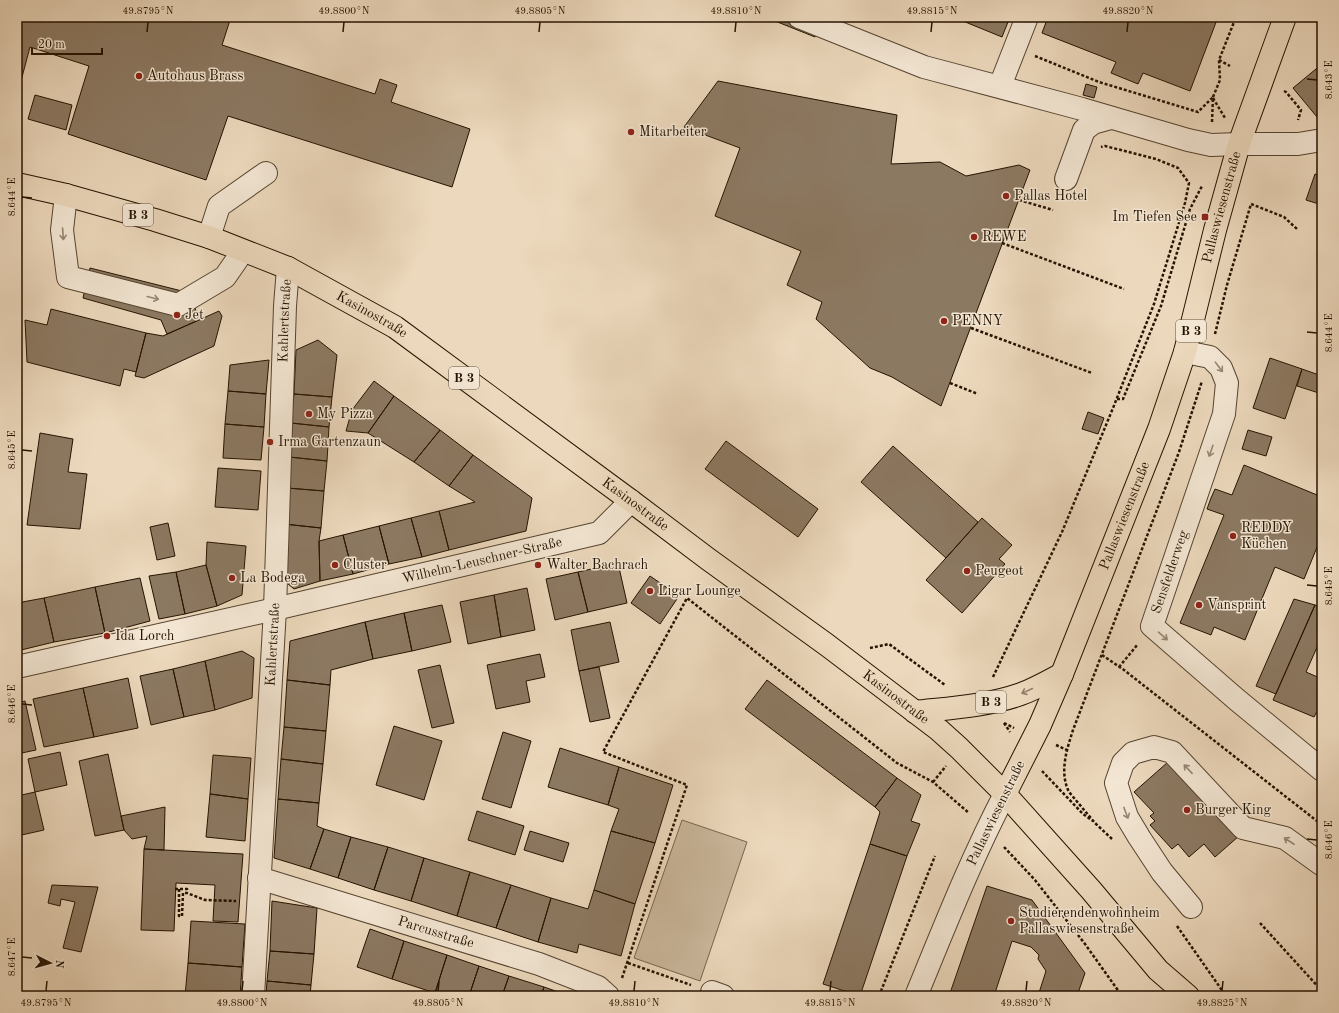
<svg xmlns="http://www.w3.org/2000/svg" width="1339" height="1013" font-family="'Old Standard TT',serif">
<style>
.green{fill:#cab79c;stroke:#77654e}
.building{fill:#8c7962;stroke:#241301}
.lines{fill:none;stroke-linecap:round;stroke-linejoin:round}
.minor-casing{stroke:#564430;stroke-width:24}
.major-casing{stroke:#241301;stroke-width:24}
.path{stroke:#241301;stroke-width:2.5;stroke-dasharray:3 2;stroke-linecap:butt}
.minor{stroke:#f3e6d3;stroke-width:22}
.major{stroke:#ecd8bc;stroke-width:22}
.oneway{stroke:#968774}
.oneway2{stroke:#927f68}
.ticks{fill:none;stroke:#241301;stroke-width:1.5}
.poi-dot{fill:#8f2418;stroke:#f3e6d3;stroke-width:1.5}
.labels{text-anchor:middle;dominant-baseline:central;stroke-width:3;stroke-linejoin:round;paint-order:stroke}
.shield{fill:#f3e6d3;stroke:#625240;stroke-width:1}
.shield-label{font-size:13px;font-weight:bold;fill:#241301}
.poi-label{font-size:14px;fill:#241301;stroke:#f3e6d3;text-anchor:start}
.street-label{font-size:14px;fill:#241301;stroke:#f3e6d3}
.neatline{fill:none;stroke:#241301;stroke-width:1.5}
.ticks-label{font-size:10px;text-anchor:middle;fill:#241301}
</style>
<rect width="100%" height="100%" fill="#ecd8bc"/>
<filter id="stains"><feTurbulence type="fractalNoise" baseFrequency=".005" numOctaves="4"/><feColorMatrix values="0 0 0 0 .2 0 0 0 0 .09 0 0 0 0 .02 0 0 0 .5 -.17"/></filter>
<radialGradient id="worn" r=".72"><stop offset=".6" stop-color="#630" stop-opacity="0"/><stop offset="1" stop-color="#630" stop-opacity=".3"/></radialGradient>
<path class="green" d="M682,820L747,842L700,981L634,958Z"/>
<path class="building" d="M17,17H231L222,45L375,94L380,79L397,85L391,102L470,129L452,187L228,116L206,180L68,134L89,66L30,47L17,96Z
M765,17H823L815,37Z
M953,17H1010L1002,37Z
M1048,17H1218L1190,91L1143,73L1138,84L1111,73L1116,62L1042,33Z
M1322,64V113L1317,117L1293,88Z
M718,81L897,115L891,164L940,162L966,176L1019,165L1030,170L941,406L892,377L870,368L816,319L822,302L787,285L801,251L715,216L740,148L684,127Z
M1086,84L1097,87L1094,98L1083,95Z
M35,95L72,105L66,130L28,119Z
M1315,174L1322,176V205L1306,200Z
M90,268L190,293L199,320L167,334L161,320L83,298Z
M51,309L146,333L136,372L124,369L120,386L27,362L25,320L47,325Z
M219,311L222,316L214,346L144,378L135,376L146,333L163,336Z
M318,340L337,355L332,397L294,394L296,350Z
M1270,358L1302,369L1285,419L1253,408Z
M269,360L266,394L228,391L230,365Z
M1302,369L1322,376V394L1297,386Z
M374,381L394,396L368,433L346,431L352,410Z
M228,391L266,394L264,427L225,424Z
M294,394L332,397L329,427L291,423Z
M394,396L440,430L414,462L368,433Z
M1088,412L1104,418L1098,434L1082,429Z
M291,423L329,427L327,461L289,457Z
M225,424L264,427L261,460L223,458Z
M440,430L473,455L449,486L414,462Z
M1248,430L1272,437L1266,456L1242,449Z
M40,433L73,439L68,472L87,474L80,529L27,525Z
M726,441L818,509L798,537L705,469Z
M893,446L978,522L946,558L861,482Z
M473,455L532,498L526,531L449,550L439,511L475,502L449,486Z
M289,457L327,461L324,491L287,488Z
M1244,465L1322,497V535L1304,579L1275,567L1245,640L1214,627L1211,635L1180,623L1224,515L1207,509L1211,498L1215,489L1232,495Z
M218,468L261,471L258,510L215,507Z
M287,488L324,491L321,528L284,524Z
M439,511L449,550L422,557L411,518Z
M411,518L422,557L389,564L379,526Z
M982,518L1012,545L999,559L1005,564L962,613L926,580Z
M168,523L175,556L157,560L150,527Z
M284,524L321,528L319,541L320,581L294,589L281,578Z
M379,526L389,564L353,574L343,535Z
M343,535L353,574L320,581L319,541Z
M207,542L246,546L242,595L217,606L206,565Z
M618,563L627,603L588,612L578,572Z
M206,565L217,606L185,614L176,572Z
M176,572L185,614L159,619L149,576Z
M578,572L588,612L555,620L546,579Z
M650,576L679,596L660,624L631,603Z
M140,578L150,621L105,633L95,587Z
M95,587L105,633L54,642L44,598Z
M527,588L535,630L501,637L494,595Z
M494,595L501,637L468,644L460,602Z
M44,598L54,642L17,651V603Z
M1294,599L1315,605L1276,694L1256,686Z
M442,605L451,642L412,651L404,613Z
M1315,605L1322,607V636L1306,672L1322,679V702L1314,717L1273,700Z
M404,613L412,651L373,659L365,622Z
M365,622L373,659L331,670L330,685L287,680L290,641Z
M610,622L619,662L579,671L571,630Z
M242,651L254,658L252,698L215,710L205,661Z
M540,654L545,677L526,681L530,702L496,709L487,665Z
M205,661L215,710L184,717L173,669Z
M440,665L454,723L432,728L418,670Z
M599,667L610,718L590,722L579,671Z
M173,669L184,717L151,725L140,676Z
M128,678L138,728L94,737L83,688Z
M287,680L330,685L326,731L284,727Z
M767,680L897,778L875,807L745,709Z
M83,688L94,737L44,747L33,699Z
M25,701L36,750L17,754V703Z
M394,726L442,741L424,800L376,785Z
M284,727L326,731L323,764L281,759Z
M503,732L531,741L511,808L482,799Z
M560,748L619,767L608,805L548,787Z
M60,752L67,785L35,792L28,759Z
M108,754L124,830L95,836L79,761Z
M213,755L251,758L248,799L210,794Z
M281,759L323,764L319,803L278,799Z
M1168,762L1239,836L1215,857L1204,844L1189,857L1178,844L1172,849L1150,825L1155,821L1150,816L1154,813L1134,792Z
M619,767L673,785L655,843L611,831L619,809L608,805Z
M897,778L921,795L911,821L920,824L907,856L870,844L880,812L875,807Z
M35,792L44,830L17,836V796Z
M210,794L248,799L245,841L206,837Z
M278,799L319,803L317,826L324,829L310,869L274,858Z
M165,807L164,850L144,849L147,836L132,839L124,830L121,816Z
M477,811L524,826L515,855L468,840Z
M324,829L351,837L338,878L310,869Z
M530,831L569,843L563,862L524,850Z
M611,831L655,843L635,904L594,890Z
M351,837L388,847L374,890L338,878Z
M870,844L907,856L860,996L823,984Z
M388,847L424,858L411,901L374,890Z
M144,849L243,854L238,922L213,921L215,885L176,883L174,931L141,930Z
M424,858L470,872L457,916L411,901Z
M470,872L511,885L496,928L457,916Z
M52,885L98,887L81,952L63,948L75,902L61,899L60,906L48,903Z
M511,885L551,898L538,942L496,928Z
M987,886L1032,900L1085,973L1077,996H1038L1046,971L1038,959L1039,955L1031,947L1012,941L994,996H949Z
M594,890L635,904L621,956L579,944L577,953L538,942L551,898L588,909Z
M272,901L317,908L314,954L270,951Z
M191,921L245,924L242,967L188,963Z
M370,929L404,941L392,979L357,967Z
M404,941L447,955L435,993L392,979Z
M270,951L314,954L311,985L267,981Z
M447,955L479,966L469,996H444L435,993Z
M188,963L242,967L240,996H185Z
M479,966L509,976L502,996H469Z
M509,976L544,987L541,996H502Z
M267,981L311,985L310,996H266Z
M544,987L570,996H541Z"/>
<g class="lines">
<defs>
<g id="minor">
<path d="M799,17L924,67L1082,109L1188,140L1211,145L1239,144H1298L1322,140"/>
<path d="M1000,86L1027,17"/>
<path d="M1066,179L1084,130L1093,123L1111,118"/>
<path d="M66,195L62,230L68,277L178,305L225,277L243,251"/>
<path d="M209,237L219,206L266,173"/>
<path d="M1185,352L1210,357L1221,368L1227,383L1224,414L1152,626L1236,699L1322,770"/>
<path id="s1" d="M17,667L275,609L599,533L631,501"/>
<path id="s2" d="M259,878L539,964L598,987L608,996"/>
<path d="M1191,907L1162,872L1139,837L1127,817L1116,783L1123,763L1133,753L1154,747L1172,752L1243,828L1285,838L1321,864"/>
<path d="M712,992L723,996"/>
<path id="s3" d="M253,996L275,609L285,306L288,268"/>
<path d="M916,996C944,928 971,859 1005,794"/>
</g>
<g id="major">
<path id="s4" d="M17,184L66,195L155,220L209,237L288,268L395,327L631,501L708,559L827,645L939,730L959,748L1005,794L1091,890L1158,970L1188,996"/>
<path d="M915,712C950,708 987,706 1021,694C1035,689 1049,681 1062,674"/>
<path id="s5" d="M1005,794L1040,725L1062,674L1159,429L1185,352L1215,230L1239,144L1285,17"/>
</g>
</defs>
<use href="#minor" class="minor-casing"/>
<use href="#major" class="major-casing"/>
<path class="path" d="M1035,56L1099,82L1198,112L1213,97
M1219,60L1230,66
M1284,91L1286,92L1301,110L1298,120
M1213,98L1225,118
M1212,122L1213,97L1220,80L1219,60L1236,17
M1019,200L1053,210
M1002,243L1124,289
M971,328L1092,373
M1215,334L1227,285L1251,204L1284,217L1297,229
M950,383L978,394
M1117,399H1123L1161,306L1190,209L1202,186
M870,648L889,644L945,685
M1102,655L1124,670L1322,825
M1119,667L1138,644
M993,677L1062,532L1113,408L1154,304L1185,203L1189,183L1178,168L1156,159L1105,146L1101,147
M1004,723L1010,732
M1004,723L1014,728
M1056,745L1067,750
M1042,771L1083,814L1093,821
M933,782L946,766
M1112,839L1095,823L1069,792C1059,772 1067,749 1073,730L1179,452L1202,381
M1004,847L1035,880L1085,944L1122,996
M175,889H187V893
M179,889V916H182L183,893H187L205,900L236,901
M1260,923L1322,991
M1177,926L1226,996
M628,963L691,985
M622,978L687,785L603,752L687,598L897,763L933,782L969,813
M879,996L935,856"/>
<use href="#minor" class="minor"/>
<use href="#major" class="major"/>
</g>
<defs><path id="oneway-shaft" d="M-6 0H5M1.5-3L5.5 0L1.5 3" fill="none" stroke-width="1.6" stroke-linecap="round" stroke-linejoin="round"/></defs>
<g class="oneway">
<use href="#oneway-shaft" transform="translate(63 234) rotate(86)"/>
<use href="#oneway-shaft" transform="translate(153 298) rotate(14)"/>
<use href="#oneway-shaft" transform="translate(1219 367) rotate(53)"/>
<use href="#oneway-shaft" transform="translate(1211 451) rotate(109)"/>
<use href="#oneway-shaft" transform="translate(1163 636) rotate(41)"/>
<use href="#oneway-shaft" transform="translate(1188 769) rotate(-133)"/>
<use href="#oneway-shaft" transform="translate(1126 813) rotate(69)"/>
<use href="#oneway-shaft" transform="translate(1289 841) rotate(-147)"/>
</g>
<use class="oneway2" href="#oneway-shaft" transform="translate(1027 691) rotate(155)"/>
<path class="ticks" d="M147,32L148,22M343,32L344,22M539,32L540,22M735,32L736,22M931,32L932,22M1127,32L1128,22M1307,79L1317,80M22,197L32,198M1307,332L1317,333M22,450L32,451M1307,585L1317,586M22,704L32,705M1307,839L1317,840M22,957L32,958M46,991L47,981M242,991L243,981M438,991L439,981M634,991L635,981M830,991L831,981M1026,991L1027,981M1222,991L1223,981"/>
<g class="poi-dot">
<circle cx="139" cy="76" r="4"/>
<circle cx="631" cy="132" r="4"/>
<circle cx="1006" cy="196" r="4"/>
<rect x="1201" y="213" width="8" height="8" rx="2"/>
<circle cx="974" cy="237" r="4"/>
<circle cx="177" cy="315" r="4"/>
<circle cx="944" cy="321" r="4"/>
<circle cx="309" cy="414" r="4"/>
<circle cx="270" cy="442" r="4"/>
<circle cx="1233" cy="536" r="4"/>
<circle cx="335" cy="565" r="4"/>
<circle cx="538" cy="565" r="4"/>
<circle cx="967" cy="571" r="4"/>
<circle cx="232" cy="578" r="4"/>
<circle cx="650" cy="591" r="4"/>
<circle cx="1199" cy="605" r="4"/>
<circle cx="107" cy="636" r="4"/>
<circle cx="1187" cy="810" r="4"/>
<circle cx="1011" cy="921" r="4"/>
</g>
<g class="labels">
<g class="shield">
<rect x="123" y="204" width="30" height="22" rx="3"/>
<rect x="1176" y="320" width="30" height="22" rx="3"/>
<rect x="449" y="367" width="30" height="22" rx="3"/>
<rect x="976" y="691" width="30" height="22" rx="3"/>
</g>
<g class="shield-label">
<text x="138" y="215">B 3</text>
<text x="1191" y="331">B 3</text>
<text x="464" y="378">B 3</text>
<text x="991" y="702">B 3</text>
</g>
<g class="poi-label">
<text x="147" y="76">Autohaus Brass</text>
<text x="639" y="132">Mitarbeiter</text>
<text x="1014" y="196">Pallas Hotel</text>
<text x="1197" y="217" text-anchor="end">Im Tiefen See</text>
<text x="982" y="237">REWE</text>
<text x="185" y="315">Jet</text>
<text x="952" y="321">PENNY</text>
<text x="317" y="414">My Pizza</text>
<text x="278" y="442">Irma Gartenzaun</text>
<text x="1241" y="528">REDDY<tspan x="1241" dy="16">Küchen</tspan></text>
<text x="343" y="565">Cluster</text>
<text x="546" y="565">Walter Bachrach</text>
<text x="975" y="571">Peugeot</text>
<text x="240" y="578">La Bodega</text>
<text x="658" y="591">Ligar Lounge</text>
<text x="1207" y="605">Vansprint</text>
<text x="115" y="636">Ida Lorch</text>
<text x="1195" y="810">Burger King</text>
<text x="1019" y="913">Studierendenwohnheim<tspan x="1019" dy="16">Pallaswiesenstraße</tspan></text>
</g>
<g class="street-label">
<text stroke="none"><textPath href="#s5" startOffset="627">Pallaswiesenstraße</textPath></text>
<text stroke="none"><textPath href="#s4" startOffset="380">Kasinostraße</textPath></text>
<text stroke="none"><textPath href="#s3" startOffset="676">Kahlertstraße</textPath></text>
<text stroke="none"><textPath href="#s4" startOffset="705">Kasinostraße</textPath></text>
<text stroke="none"><textPath href="#s5" startOffset="303">Pallaswiesenstraße</textPath></text>
<text stroke="none"><textPath href="#s1" startOffset="477">Wilhelm-Leuschner-Straße</textPath></text>
<text transform="translate(1170 572) rotate(-71)">Sensfelderweg</text>
<text stroke="none"><textPath href="#s3" startOffset="352">Kahlertstraße</textPath></text>
<text stroke="none"><textPath href="#s4" startOffset="1029">Kasinostraße</textPath></text>
<text transform="translate(996 813) rotate(-64)">Pallaswiesenstraße</text>
<text stroke="none"><textPath href="#s2" startOffset="185">Parcusstraße</textPath></text>
</g>
</g>
<rect width="1339" height="1013" fill="none" stroke="#ecd8bc" stroke-width="44"/>
<g transform="translate(50 963) rotate(96)" stroke="#f3e6d3" stroke-width="3" paint-order="stroke">
<path d="M0-3L7 15L0 10L-7 15Z" fill="#241301"/>
<text y="-6" font-size="11" font-weight="bold" text-anchor="middle" fill="#241301">N</text>
</g>
<path d="M32 48v6h70v-6" fill="none" stroke="#241301" stroke-width="2"/>
<text x="38" y="48" font-size="12" fill="#241301" stroke="#f3e6d3" stroke-width="3" paint-order="stroke">20 m</text>
<rect x="22" y="22" width="1295" height="969" class="neatline"/>
<g class="ticks-label">
<text x="148" y="14">49.8795°N</text>
<text x="344" y="14">49.8800°N</text>
<text x="540" y="14">49.8805°N</text>
<text x="736" y="14">49.8810°N</text>
<text x="932" y="14">49.8815°N</text>
<text x="1128" y="14">49.8820°N</text>
<text transform="translate(1328 80) rotate(-90)" y="4">8.643°E</text>
<text transform="translate(11 197) rotate(-90)" y="4">8.644°E</text>
<text transform="translate(1328 333) rotate(-90)" y="4">8.644°E</text>
<text transform="translate(11 450) rotate(-90)" y="4">8.645°E</text>
<text transform="translate(1328 586) rotate(-90)" y="4">8.645°E</text>
<text transform="translate(11 704) rotate(-90)" y="4">8.646°E</text>
<text transform="translate(1328 840) rotate(-90)" y="4">8.646°E</text>
<text transform="translate(11 957) rotate(-90)" y="4">8.647°E</text>
<text x="46" y="1006">49.8795°N</text>
<text x="242" y="1006">49.8800°N</text>
<text x="438" y="1006">49.8805°N</text>
<text x="634" y="1006">49.8810°N</text>
<text x="830" y="1006">49.8815°N</text>
<text x="1026" y="1006">49.8820°N</text>
<text x="1222" y="1006">49.8825°N</text>
</g>
<rect width="100%" height="100%" filter="url(#stains)"/>
<rect width="100%" height="100%" fill="url(#worn)"/>
</svg>
